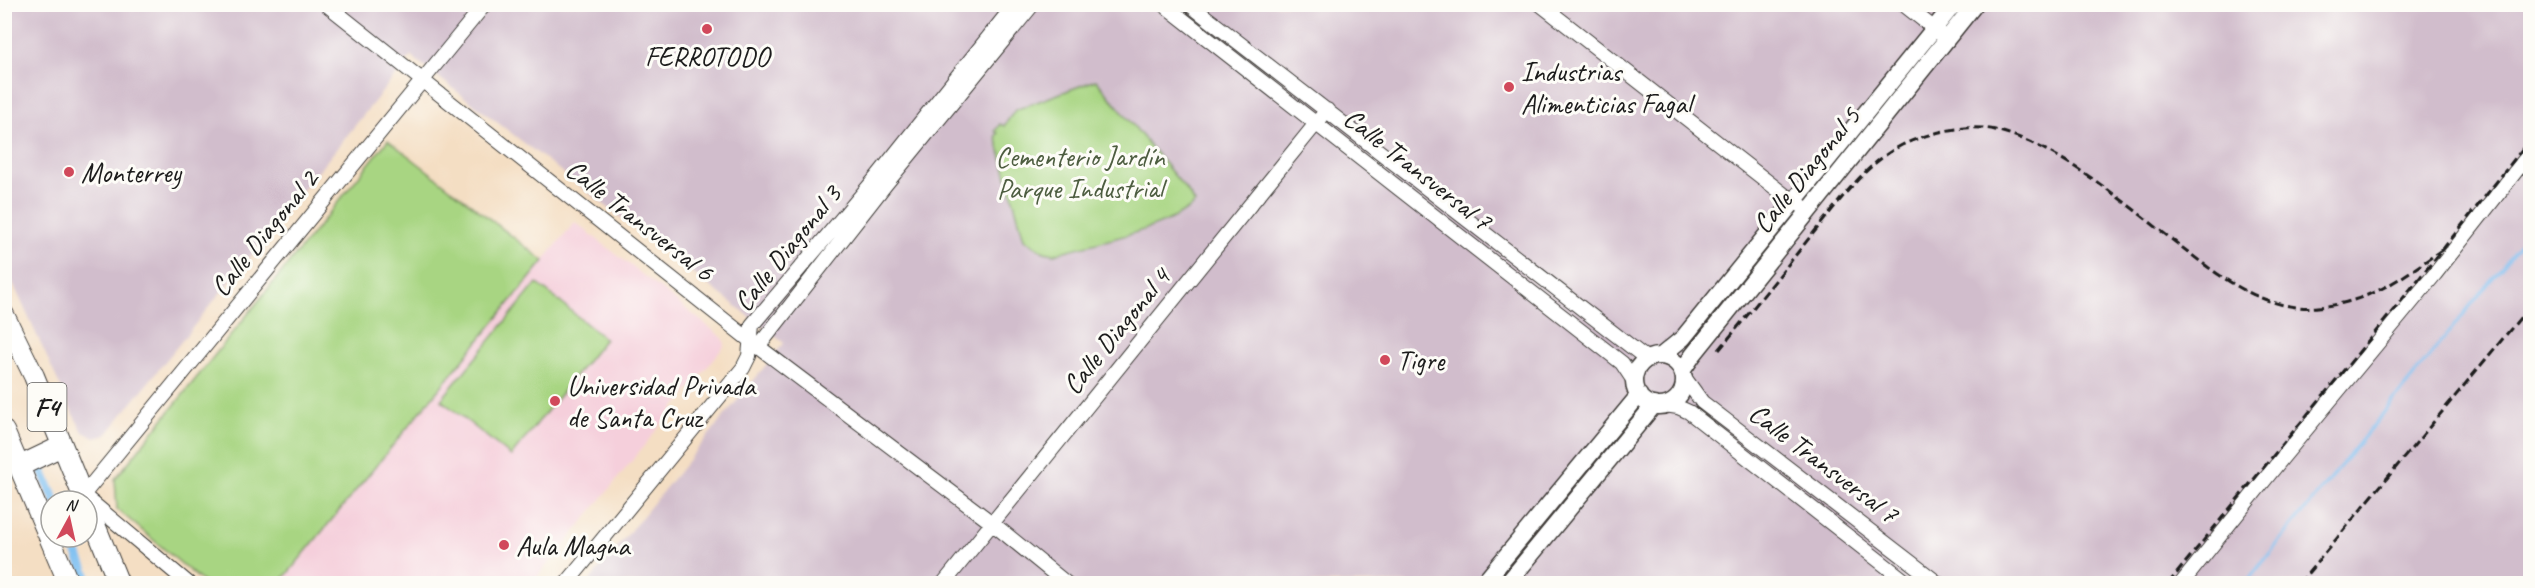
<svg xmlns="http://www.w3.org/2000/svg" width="2535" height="588" font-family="Caveat,sans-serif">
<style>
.built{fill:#f5cfdb}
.industrial{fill:#d1bdcc}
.green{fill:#a8d582;stroke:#62784f;stroke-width:1.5}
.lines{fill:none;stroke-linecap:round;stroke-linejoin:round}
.stream{stroke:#7abef1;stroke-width:3}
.canal{stroke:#7abef1;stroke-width:9}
.minor-casing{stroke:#3c3935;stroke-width:16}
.major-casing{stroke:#3c3935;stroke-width:19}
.highway-casing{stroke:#3c3935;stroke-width:22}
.minor{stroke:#fff;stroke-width:14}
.major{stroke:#fff;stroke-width:16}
.highway{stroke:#fff;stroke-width:20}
.rail{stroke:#1c1c1c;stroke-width:3;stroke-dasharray:9 4.5;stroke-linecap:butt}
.poi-dot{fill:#d1495b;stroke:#fdfcf7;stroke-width:2}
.labels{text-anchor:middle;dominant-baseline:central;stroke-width:6;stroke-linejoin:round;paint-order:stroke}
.shield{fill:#fdfcf7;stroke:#605f5e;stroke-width:1.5}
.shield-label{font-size:27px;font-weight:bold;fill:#1c1c1c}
.poi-label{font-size:28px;fill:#1c1c1c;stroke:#fdfcf7;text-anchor:start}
.park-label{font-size:28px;fill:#4d5d40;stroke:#fdfcf7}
.street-label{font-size:28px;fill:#1c1c1c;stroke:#fdfcf7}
</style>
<rect width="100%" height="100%" fill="#fdfcf7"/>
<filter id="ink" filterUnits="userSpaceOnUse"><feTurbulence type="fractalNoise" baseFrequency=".0167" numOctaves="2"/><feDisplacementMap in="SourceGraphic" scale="12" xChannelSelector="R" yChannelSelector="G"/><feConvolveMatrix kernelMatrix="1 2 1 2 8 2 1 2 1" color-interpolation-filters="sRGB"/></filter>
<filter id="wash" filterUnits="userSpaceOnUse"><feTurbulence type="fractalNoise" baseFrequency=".008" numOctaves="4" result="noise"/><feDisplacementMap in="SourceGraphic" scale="24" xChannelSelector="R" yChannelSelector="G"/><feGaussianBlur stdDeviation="1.35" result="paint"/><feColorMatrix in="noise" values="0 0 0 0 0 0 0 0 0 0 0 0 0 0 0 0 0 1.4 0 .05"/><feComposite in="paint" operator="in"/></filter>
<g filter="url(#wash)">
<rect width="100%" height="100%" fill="#f4dec3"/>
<path class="built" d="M575,222L723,338L725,345L569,539L532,583L280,584Z"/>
<path class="industrial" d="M4,5H2530V583H588L784,343L411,56L106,435L95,438L83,432L74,416L5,266Z"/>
<path class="green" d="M1096,80L1188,192L1195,203C1169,230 1091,243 1054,254L1044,252L1024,239L996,136L998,133L995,131L1000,124L1004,126L1015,110Z
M388,140L544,261L280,583H204L117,509L115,479Z
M537,283L605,339L511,456L441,400Z"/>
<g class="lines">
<path class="stream" d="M2245,584L2530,232"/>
<path class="canal" d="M39,464L55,501
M70,537L90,584"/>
</g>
</g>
<g filter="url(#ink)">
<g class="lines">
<defs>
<path id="minor" d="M326,4L752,342L992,523L1067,584
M1163,4L1622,363L1634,381
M1189,4L1647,359
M1540,4L1787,197L1802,206
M1903,4L1941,34
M758,347L885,185L1033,4
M1684,377L1702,402L1939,584
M1665,405L1678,407L1689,412L1909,584
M189,584L83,495L485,4
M566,584L743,368L749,356L752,325L876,178L1015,4
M943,584L1327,110
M2181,584L2283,457L2435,274L2530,153"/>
<path id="major" d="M1661,356L1683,338L1954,4
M1634 381a25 25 0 1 1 50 0a25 25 0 1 1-50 0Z
M1682,371L1693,355L1975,4
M1483,584L1639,395
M1507,584L1654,405"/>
<path id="highway" d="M4,315L34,376L85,501
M4,431L69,584
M20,466L62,446
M87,505L119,584"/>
</defs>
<use href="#minor" class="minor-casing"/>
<use href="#major" class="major-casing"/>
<use href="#highway" class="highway-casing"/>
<use href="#minor" class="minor"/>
<use href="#major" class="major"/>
<use href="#highway" class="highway"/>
<path class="rail" d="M1719,350C1750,312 1780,275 1810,237C1838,204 1863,165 1902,145C1928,133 1966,123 1995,130C2062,146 2133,210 2188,252C2225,281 2269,312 2318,307C2372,302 2405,276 2447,246
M2168,584C2289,435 2413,290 2530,139
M2299,584L2530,306"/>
</g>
</g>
<g class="poi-dot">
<circle cx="707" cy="29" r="6"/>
<circle cx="1509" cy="87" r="6"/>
<circle cx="69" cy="172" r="6"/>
<circle cx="1385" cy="360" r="6"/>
<circle cx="555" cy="401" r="6"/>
<circle cx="504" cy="545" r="6"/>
</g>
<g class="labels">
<rect class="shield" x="27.5" y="383" width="39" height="48" rx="4.5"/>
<g class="shield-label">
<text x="47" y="407">F4</text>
</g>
<g class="poi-label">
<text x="707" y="56" text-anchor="middle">FERROTODO</text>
<text x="1521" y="71">Industrias<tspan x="1521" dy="32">Alimenticias Fagal</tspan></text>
<text x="81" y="172">Monterrey</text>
<text x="1397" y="360">Tigre</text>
<text x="567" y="385">Universidad Privada<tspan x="567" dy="32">de Santa Cruz</tspan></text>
<text x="516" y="545">Aula Magna</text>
</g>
<g class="park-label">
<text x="1080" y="156">Cementerio Jardín<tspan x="1080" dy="32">Parque Industrial</tspan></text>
</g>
<g class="street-label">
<text transform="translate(1418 169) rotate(38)">Calle Transversal 7</text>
<text transform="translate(1806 170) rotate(-51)">Calle Diagonal 5</text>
<text transform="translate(640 220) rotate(38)">Calle Transversal 6</text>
<text transform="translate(264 233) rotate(-51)">Calle Diagonal 2</text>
<text transform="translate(787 248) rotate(-51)">Calle Diagonal 3</text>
<text transform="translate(1116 331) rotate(-51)">Calle Diagonal 4</text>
<text transform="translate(1824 463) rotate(37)">Calle Transversal 7</text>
</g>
</g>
<rect width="2535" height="588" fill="none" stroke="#fdfcf7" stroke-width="24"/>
<g transform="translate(69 519) rotate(8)"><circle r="28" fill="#fdfcf7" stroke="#a3a29f" stroke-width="1.5"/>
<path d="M0-4.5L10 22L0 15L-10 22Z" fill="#d1495b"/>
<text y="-9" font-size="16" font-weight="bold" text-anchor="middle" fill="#1c1c1c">N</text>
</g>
</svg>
